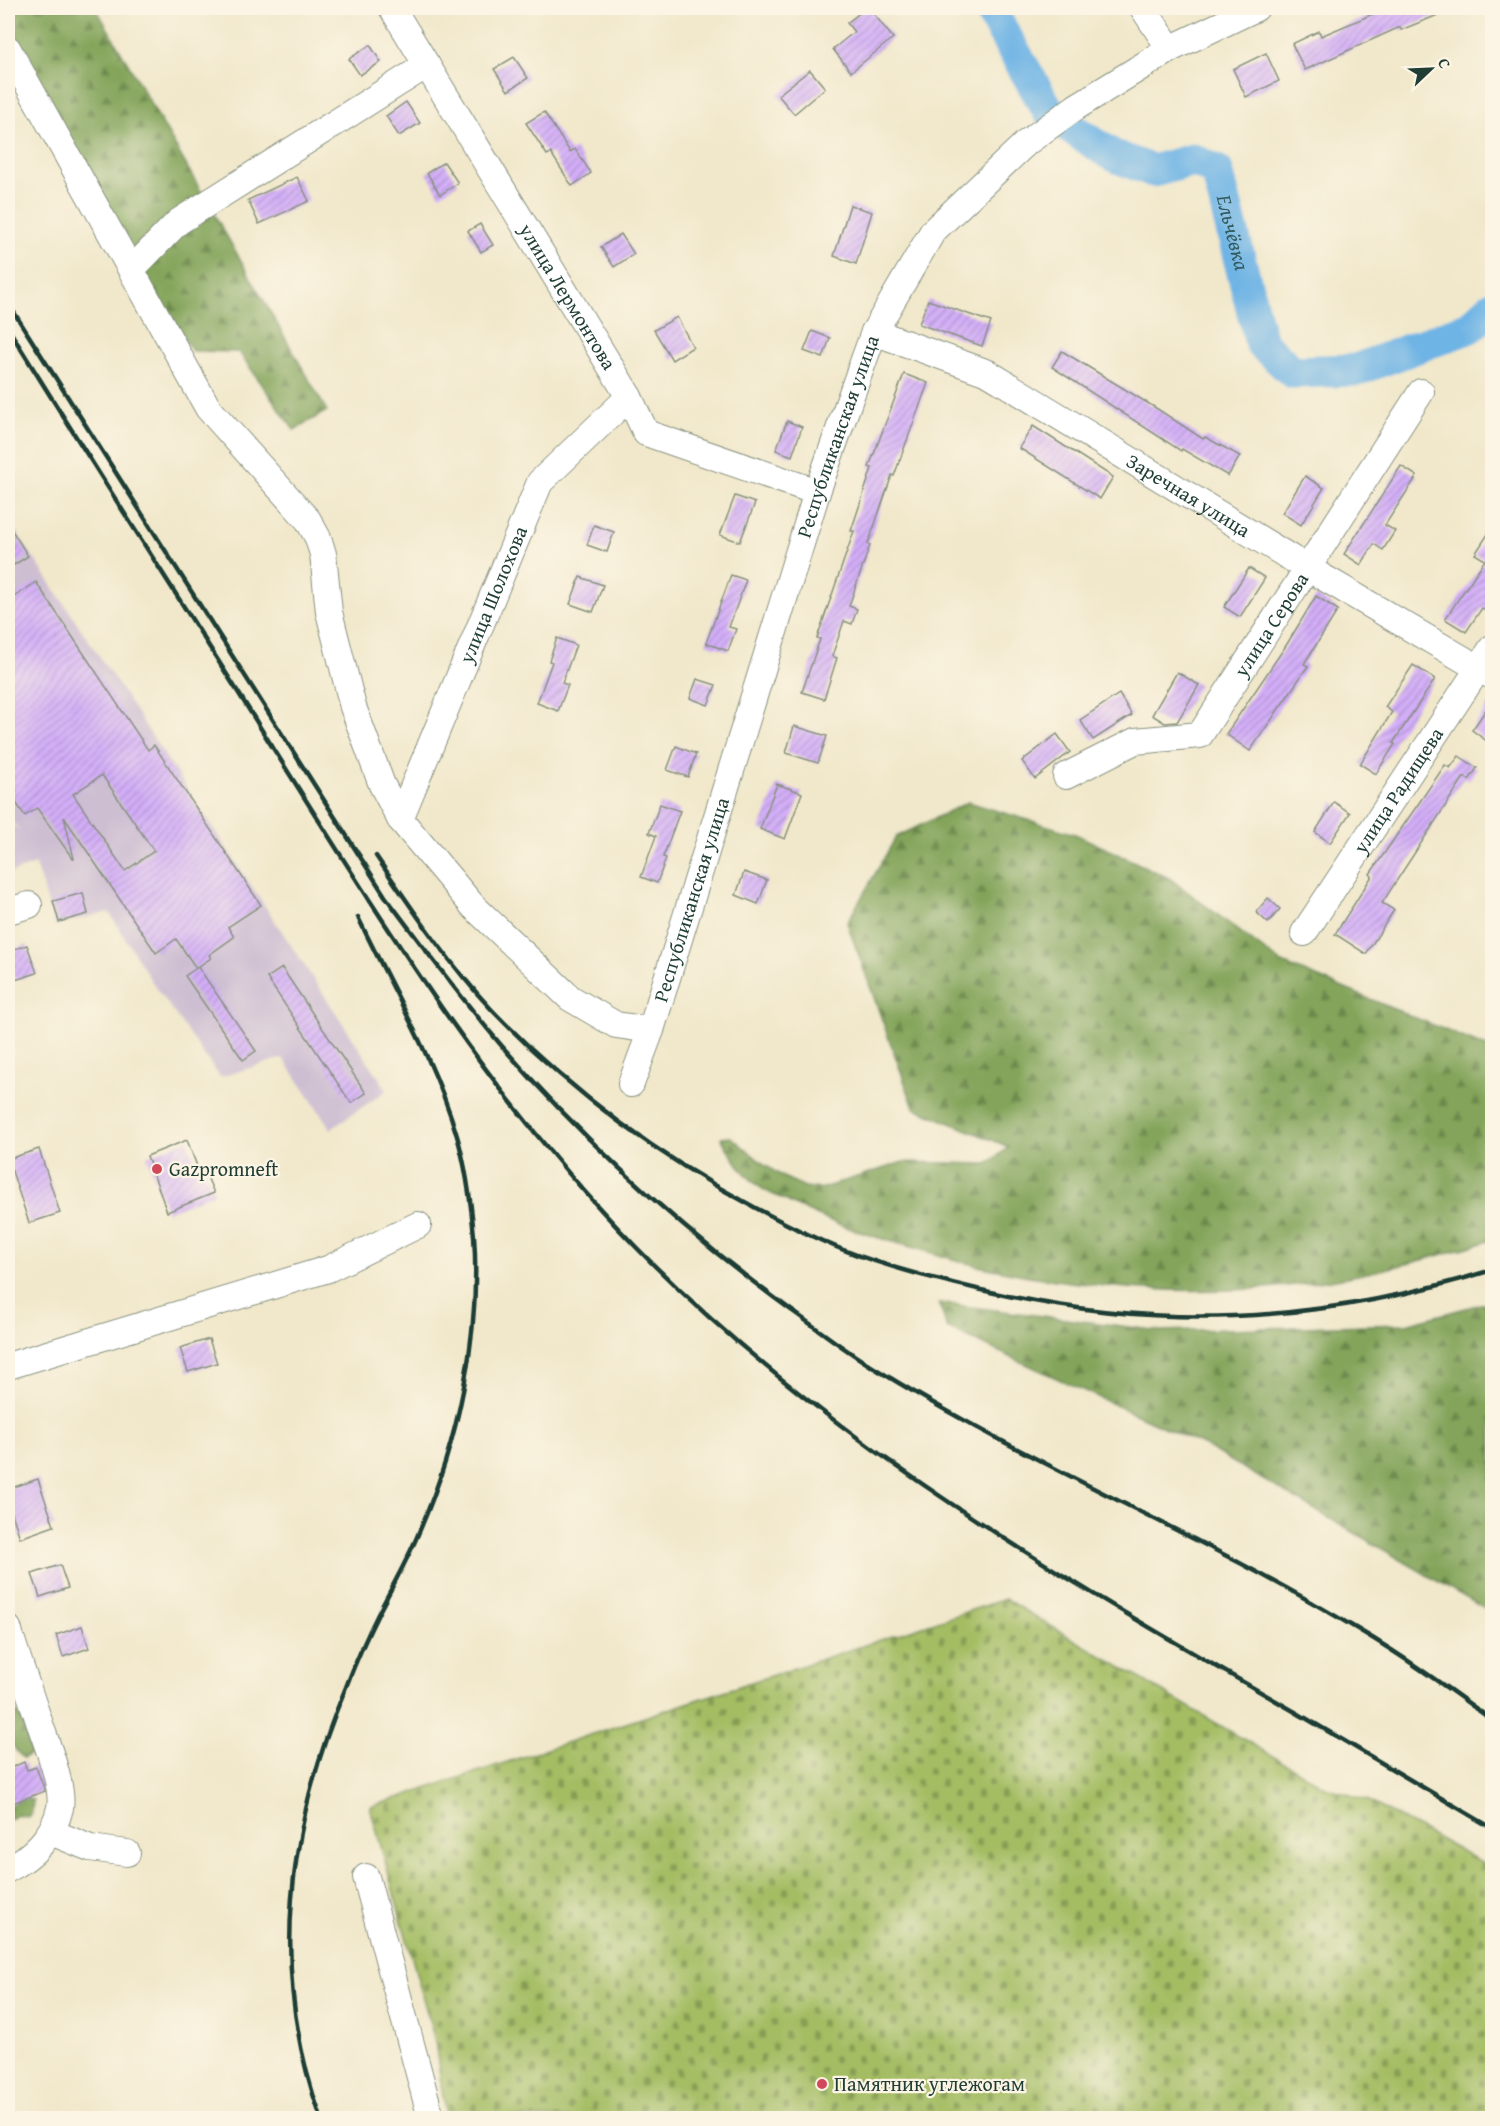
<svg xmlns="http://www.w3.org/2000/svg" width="1500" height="2126" font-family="'Gentium Book Plus',serif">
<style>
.industrial{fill:#cdbed2}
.forest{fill:url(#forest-firs);stroke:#517047;stroke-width:1.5}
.cemetery{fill:url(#cemetery-stones);stroke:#627d4c;stroke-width:1.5}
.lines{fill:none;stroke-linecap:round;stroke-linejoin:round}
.river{stroke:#6eb4e5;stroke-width:33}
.building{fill:url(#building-hatch);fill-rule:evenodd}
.minor-casing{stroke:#889280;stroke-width:28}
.minor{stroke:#fff;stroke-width:26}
.rail{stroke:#1f3d34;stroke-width:4.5}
.poi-dot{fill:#d1495b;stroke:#fcf5e5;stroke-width:2}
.labels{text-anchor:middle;stroke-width:4.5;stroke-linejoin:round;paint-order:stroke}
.street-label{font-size:20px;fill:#1f3d34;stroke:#fcf5e5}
.poi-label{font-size:20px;fill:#1f3d34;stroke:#fcf5e5;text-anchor:start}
.water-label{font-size:21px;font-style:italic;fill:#335b60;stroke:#fcf5e5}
</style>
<defs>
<pattern id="forest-firs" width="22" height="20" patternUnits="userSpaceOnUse" patternTransform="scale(1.5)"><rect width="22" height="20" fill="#83a45a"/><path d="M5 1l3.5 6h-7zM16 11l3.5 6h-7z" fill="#6b874b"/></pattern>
<pattern id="cemetery-stones" width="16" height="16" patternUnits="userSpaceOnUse" patternTransform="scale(1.5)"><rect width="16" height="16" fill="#a4bd64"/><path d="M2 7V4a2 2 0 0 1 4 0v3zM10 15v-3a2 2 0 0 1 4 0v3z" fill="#859b53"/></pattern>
<pattern id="building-hatch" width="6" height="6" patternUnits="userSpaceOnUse" patternTransform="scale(1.5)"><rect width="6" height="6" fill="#d4aff9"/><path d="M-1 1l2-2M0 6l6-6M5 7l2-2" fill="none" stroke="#ab90ca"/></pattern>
</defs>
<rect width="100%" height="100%" fill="#fcf5e5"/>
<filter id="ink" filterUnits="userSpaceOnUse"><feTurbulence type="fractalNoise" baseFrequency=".0167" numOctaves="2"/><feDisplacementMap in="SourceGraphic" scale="12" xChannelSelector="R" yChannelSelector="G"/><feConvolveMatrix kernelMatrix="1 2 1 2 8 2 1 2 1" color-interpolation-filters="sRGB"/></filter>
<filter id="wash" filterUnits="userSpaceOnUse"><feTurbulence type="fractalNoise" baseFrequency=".008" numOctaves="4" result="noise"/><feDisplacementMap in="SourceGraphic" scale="24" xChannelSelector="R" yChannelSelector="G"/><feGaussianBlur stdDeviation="1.35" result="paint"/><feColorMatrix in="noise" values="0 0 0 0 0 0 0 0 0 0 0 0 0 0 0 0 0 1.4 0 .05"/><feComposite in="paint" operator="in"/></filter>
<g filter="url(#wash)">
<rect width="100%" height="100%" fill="#f1e8cb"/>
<path class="industrial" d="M 8,519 L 387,1090 L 331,1129 L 283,1058 L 220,1077 L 154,985 L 109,912 L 55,925 L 35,864 L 8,874 L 8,822 L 21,831 L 8,818 Z"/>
<g class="forest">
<path d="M 8,8 L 96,8 L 327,411 L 294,430 L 239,352 L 192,351 L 63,147 L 8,19 Z"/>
<path d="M 968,802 L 1075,834 L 1169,878 L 1280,962 L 1484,1046 L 1492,1047 L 1492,1240 C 1422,1261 1350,1281 1276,1287 C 1178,1296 1078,1287 982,1267 C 957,1261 932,1253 908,1246 C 865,1235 824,1221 785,1200 C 777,1196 768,1193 761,1188 C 743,1175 732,1156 721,1138 L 731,1137 L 764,1164 L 783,1177 L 805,1187 L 820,1189 L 903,1162 L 987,1164 L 1009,1147 L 914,1108 L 847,923 L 896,837 Z"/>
<path d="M 1492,1301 L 1492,1613 L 1207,1447 L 947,1328 L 939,1303 L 1161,1331 L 1406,1324 Z"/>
<path d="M 8,1705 C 24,1713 28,1738 31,1754 L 23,1758 C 6,1743 7,1726 8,1705 Z"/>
<path d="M 25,1798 L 33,1800 L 32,1813 L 27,1817 L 17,1815 L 8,1821 L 8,1805 Z"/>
</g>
<path class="cemetery" d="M 1005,1599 L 1325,1787 L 1369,1801 L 1492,1868 L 1492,2118 L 446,2118 L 435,2041 L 370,1807 Z"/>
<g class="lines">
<path class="river" id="s1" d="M 989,8 L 1051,115 L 1112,155 L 1153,171 L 1193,160 L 1217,171 L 1261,343 L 1293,372 L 1356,370 L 1470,327 L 1492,307"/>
</g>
<g id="blocks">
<g class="building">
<path d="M 866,8 L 869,8 L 893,38 L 851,72 L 833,49 L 854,32 L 847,23 Z"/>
<path d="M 1387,8 L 1455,8 L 1401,30 L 1400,27 L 1305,70 L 1292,44 L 1319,31 L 1321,36 Z"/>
<path d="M 370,45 L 381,62 L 360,75 L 349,59 Z"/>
<path d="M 1266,53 L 1279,81 L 1246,97 L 1233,69 Z"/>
<path d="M 514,57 L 528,78 L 508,91 L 494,69 Z"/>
<path d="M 810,70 L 825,88 L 794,114 L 778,95 Z"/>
<path d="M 406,102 L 420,123 L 399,136 L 386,116 Z"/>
<path d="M 544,112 L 570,152 L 575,149 L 591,173 L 572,186 L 551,153 L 547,155 L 526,123 Z"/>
<path d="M 444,162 L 458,183 L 440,195 L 427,173 Z"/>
<path d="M 297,177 L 309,201 L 259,224 L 248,200 Z"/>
<path d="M 850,205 L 872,212 L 856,264 L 834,256 Z"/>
<path d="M 480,224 L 493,245 L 481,252 L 468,231 Z"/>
<path d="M 621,234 L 634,254 L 614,267 L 601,247 Z"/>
<path d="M 928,300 L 991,322 L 982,346 L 919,324 Z"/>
<path d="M 677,317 L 693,347 L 672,360 L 654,330 Z"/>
<path d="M 812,331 L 830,338 L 823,358 L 804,351 Z"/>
<path d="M 1062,351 L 1159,410 L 1203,439 L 1205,437 L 1240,456 L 1228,476 L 1182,449 L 1181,451 L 1052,367 Z"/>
<path d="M 904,374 L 928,383 L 894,476 L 892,475 L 868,544 L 870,545 L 849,606 L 857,609 L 852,624 L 844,621 L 832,656 L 837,658 L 824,699 L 802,692 L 820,639 L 817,638 L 854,531 L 851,531 L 872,468 L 869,467 Z"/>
<path d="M 787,421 L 802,427 L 792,456 L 776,450 Z"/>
<path d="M 1033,426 L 1113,477 L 1100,499 L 1019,448 Z"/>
<path d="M 1401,466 L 1417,476 L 1385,525 L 1395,531 L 1383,550 L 1374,544 L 1361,565 L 1344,554 Z"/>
<path d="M 1305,476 L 1324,488 L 1301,525 L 1282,513 Z"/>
<path d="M 735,496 L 755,503 L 740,542 L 720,535 Z"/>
<path d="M 8,524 L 28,556 L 14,565 L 8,556 Z"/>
<path d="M 594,525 L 614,532 L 607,552 L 587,545 Z"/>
<path d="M 1492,528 L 1492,616 L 1482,608 L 1466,632 L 1445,619 L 1485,560 L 1475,554 Z"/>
<path d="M 1249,568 L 1265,578 L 1240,617 L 1224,607 Z"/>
<path d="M 731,575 L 746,580 L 729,627 L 736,629 L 728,651 L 706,643 Z"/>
<path d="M 580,577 L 603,585 L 593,612 L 570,604 Z"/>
<path d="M 36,582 L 148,750 L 154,745 L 261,905 L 228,927 L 234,937 L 209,955 L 211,958 L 196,968 L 176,939 L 156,953 L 64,817 L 74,859 L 73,859 L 37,808 L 25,816 L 8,791 L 8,601 ZM 102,775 L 154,851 L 125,871 L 73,794 Z"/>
<path d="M 1316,596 L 1338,610 L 1304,664 L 1308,666 L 1250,751 L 1226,734 L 1287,644 Z"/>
<path d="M 557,638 L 576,645 L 562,683 L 568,685 L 558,711 L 537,703 L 552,662 L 549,661 Z"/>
<path d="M 1413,665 L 1435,679 L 1393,743 L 1395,744 L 1376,774 L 1360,764 L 1392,712 L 1385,707 Z"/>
<path d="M 1177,672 L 1199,685 L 1177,722 L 1165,723 L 1152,715 Z"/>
<path d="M 697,679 L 716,685 L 708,705 L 690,698 Z"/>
<path d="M 1119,694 L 1132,715 L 1093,740 L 1080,720 Z"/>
<path d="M 1492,701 L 1492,745 L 1472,730 Z"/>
<path d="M 794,726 L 827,736 L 818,763 L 786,753 Z"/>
<path d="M 1057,734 L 1070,752 L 1035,779 L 1022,761 Z"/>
<path d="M 676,746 L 696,754 L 688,777 L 667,770 Z"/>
<path d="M 1459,756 L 1477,768 L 1469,780 L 1464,777 L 1382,903 L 1394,910 L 1366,954 L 1335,934 L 1372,876 L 1370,874 L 1445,765 L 1450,768 Z"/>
<path d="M 777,784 L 802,793 L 785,839 L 760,829 Z"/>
<path d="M 1334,802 L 1350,813 L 1330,843 L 1315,832 Z"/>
<path d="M 660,804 L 680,811 L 663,857 L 666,858 L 657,883 L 641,877 L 656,836 L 649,833 Z"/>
<path d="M 744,872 L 767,880 L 758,904 L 736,895 Z"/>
<path d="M 83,893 L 88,914 L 59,922 L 53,901 Z"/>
<path d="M 1268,898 L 1280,909 L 1268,923 L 1256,912 Z"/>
<path d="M 27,945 L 37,973 L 15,980 L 8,960 L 8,951 Z"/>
<path d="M 198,967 L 256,1051 L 243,1060 L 185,976 Z"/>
<path d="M 282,968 L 366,1093 L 351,1103 L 267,978 Z"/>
<path d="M 187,1140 L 200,1174 L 205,1172 L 214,1193 L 167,1212 L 147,1156 Z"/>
<path d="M 39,1149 L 60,1213 L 29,1223 L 8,1159 Z"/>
<path d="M 209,1339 L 217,1363 L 188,1372 L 180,1348 Z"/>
<path d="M 38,1479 L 54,1526 L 20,1538 L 8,1501 L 8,1489 Z"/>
<path d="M 60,1565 L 68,1588 L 40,1597 L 32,1574 Z"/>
<path d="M 82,1626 L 89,1648 L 63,1657 L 56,1635 Z"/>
<path d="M 24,1762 L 27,1770 L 36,1767 L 45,1791 L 8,1805 L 8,1769 Z"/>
</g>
</g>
</g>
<g filter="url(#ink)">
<use href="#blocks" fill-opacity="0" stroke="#889280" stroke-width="1.5"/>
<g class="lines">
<defs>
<g id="minor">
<path id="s2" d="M 392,8 L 629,397 L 646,433 L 817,492"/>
<path d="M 1143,8 L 1170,49"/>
<path d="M 8,49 L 208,408 L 308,520 L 318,538 L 323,554 L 329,612 L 353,707 L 382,785 L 400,819 L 473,906 L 570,998 L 616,1025 L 651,1030"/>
<path d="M 132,269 L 178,222 L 427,65"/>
<path id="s3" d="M 874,332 L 988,373 L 1309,569 L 1492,676"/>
<path id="s4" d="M 1066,776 L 1135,741 L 1200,735 L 1421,392"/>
<path id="s5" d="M 400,819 L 540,482 L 629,397"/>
<path d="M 8,911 L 29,905"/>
<path id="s6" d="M 1304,933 L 1492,648"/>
<path id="s7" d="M 631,1084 L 651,1030 L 817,492 L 847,407 L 874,332 L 933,231 L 1026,143 L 1076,107 L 1170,49 L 1256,8"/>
<path d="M 8,1366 L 328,1269 L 418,1225"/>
<path d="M 8,1628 C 18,1660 29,1692 40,1724 C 47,1745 64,1787 60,1808 C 54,1836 32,1857 8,1869"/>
<path d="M 51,1832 L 90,1848 L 127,1853"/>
<path d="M 366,1877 L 431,2118"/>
</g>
</defs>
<use href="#minor" class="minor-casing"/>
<use href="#minor" class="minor"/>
<g class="rail">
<path d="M 8,303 L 385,896 C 423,947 460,997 501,1045 C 587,1144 685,1233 791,1310 C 818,1329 843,1349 871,1366 C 1028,1464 1201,1534 1359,1630 C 1405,1657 1449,1689 1492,1720"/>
<path d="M 8,328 C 93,466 182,602 268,740 C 379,916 489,1097 636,1247 C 826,1442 1062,1578 1297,1713 C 1362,1751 1427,1790 1492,1828"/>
<path d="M 376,856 C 412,909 448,963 492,1010 C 569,1090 656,1155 754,1207 C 782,1222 811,1237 841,1249 C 889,1268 939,1280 990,1292 C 1069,1310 1151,1319 1233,1316 C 1321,1313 1408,1296 1492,1270"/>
<path d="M 321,2118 C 269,1974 287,1827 346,1687 C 356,1661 367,1636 379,1612 C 393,1585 408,1559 419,1532 C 458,1443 481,1334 474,1236 C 471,1203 467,1169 457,1136 C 435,1060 392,989 358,917"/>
</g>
</g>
</g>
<g class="poi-dot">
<circle cx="157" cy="1169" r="6"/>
<circle cx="822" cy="2084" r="6"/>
</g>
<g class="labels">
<g class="street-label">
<text dy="7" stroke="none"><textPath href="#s2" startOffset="338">улица Лермонтова</textPath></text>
<text dy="7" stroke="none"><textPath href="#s7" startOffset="680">Республиканская улица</textPath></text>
<text dy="7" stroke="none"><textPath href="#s3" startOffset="356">Заречная улица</textPath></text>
<text dy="7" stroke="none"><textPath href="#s5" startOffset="243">улица Шолохова</textPath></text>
<text dy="7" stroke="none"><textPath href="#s4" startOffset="274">улица Серова</textPath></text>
<text dy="7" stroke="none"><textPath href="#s6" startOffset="171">улица Радищева</textPath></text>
<text dy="7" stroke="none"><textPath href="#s7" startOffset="194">Республиканская улица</textPath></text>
</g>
<g class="poi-label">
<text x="169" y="1176">Gazpromneft</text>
<text x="834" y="2091">Памятник углежогам</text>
</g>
<g class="water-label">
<text dy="7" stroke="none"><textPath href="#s1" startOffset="372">Ельчёвка</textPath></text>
</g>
</g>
<rect width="1500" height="2126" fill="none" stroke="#fcf5e5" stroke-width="30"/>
<g transform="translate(1431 69) rotate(67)" stroke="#fcf5e5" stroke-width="4.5" paint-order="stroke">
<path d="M0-4.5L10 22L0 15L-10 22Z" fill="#1f3d34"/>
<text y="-9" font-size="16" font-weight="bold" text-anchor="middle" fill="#1f3d34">С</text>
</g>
</svg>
